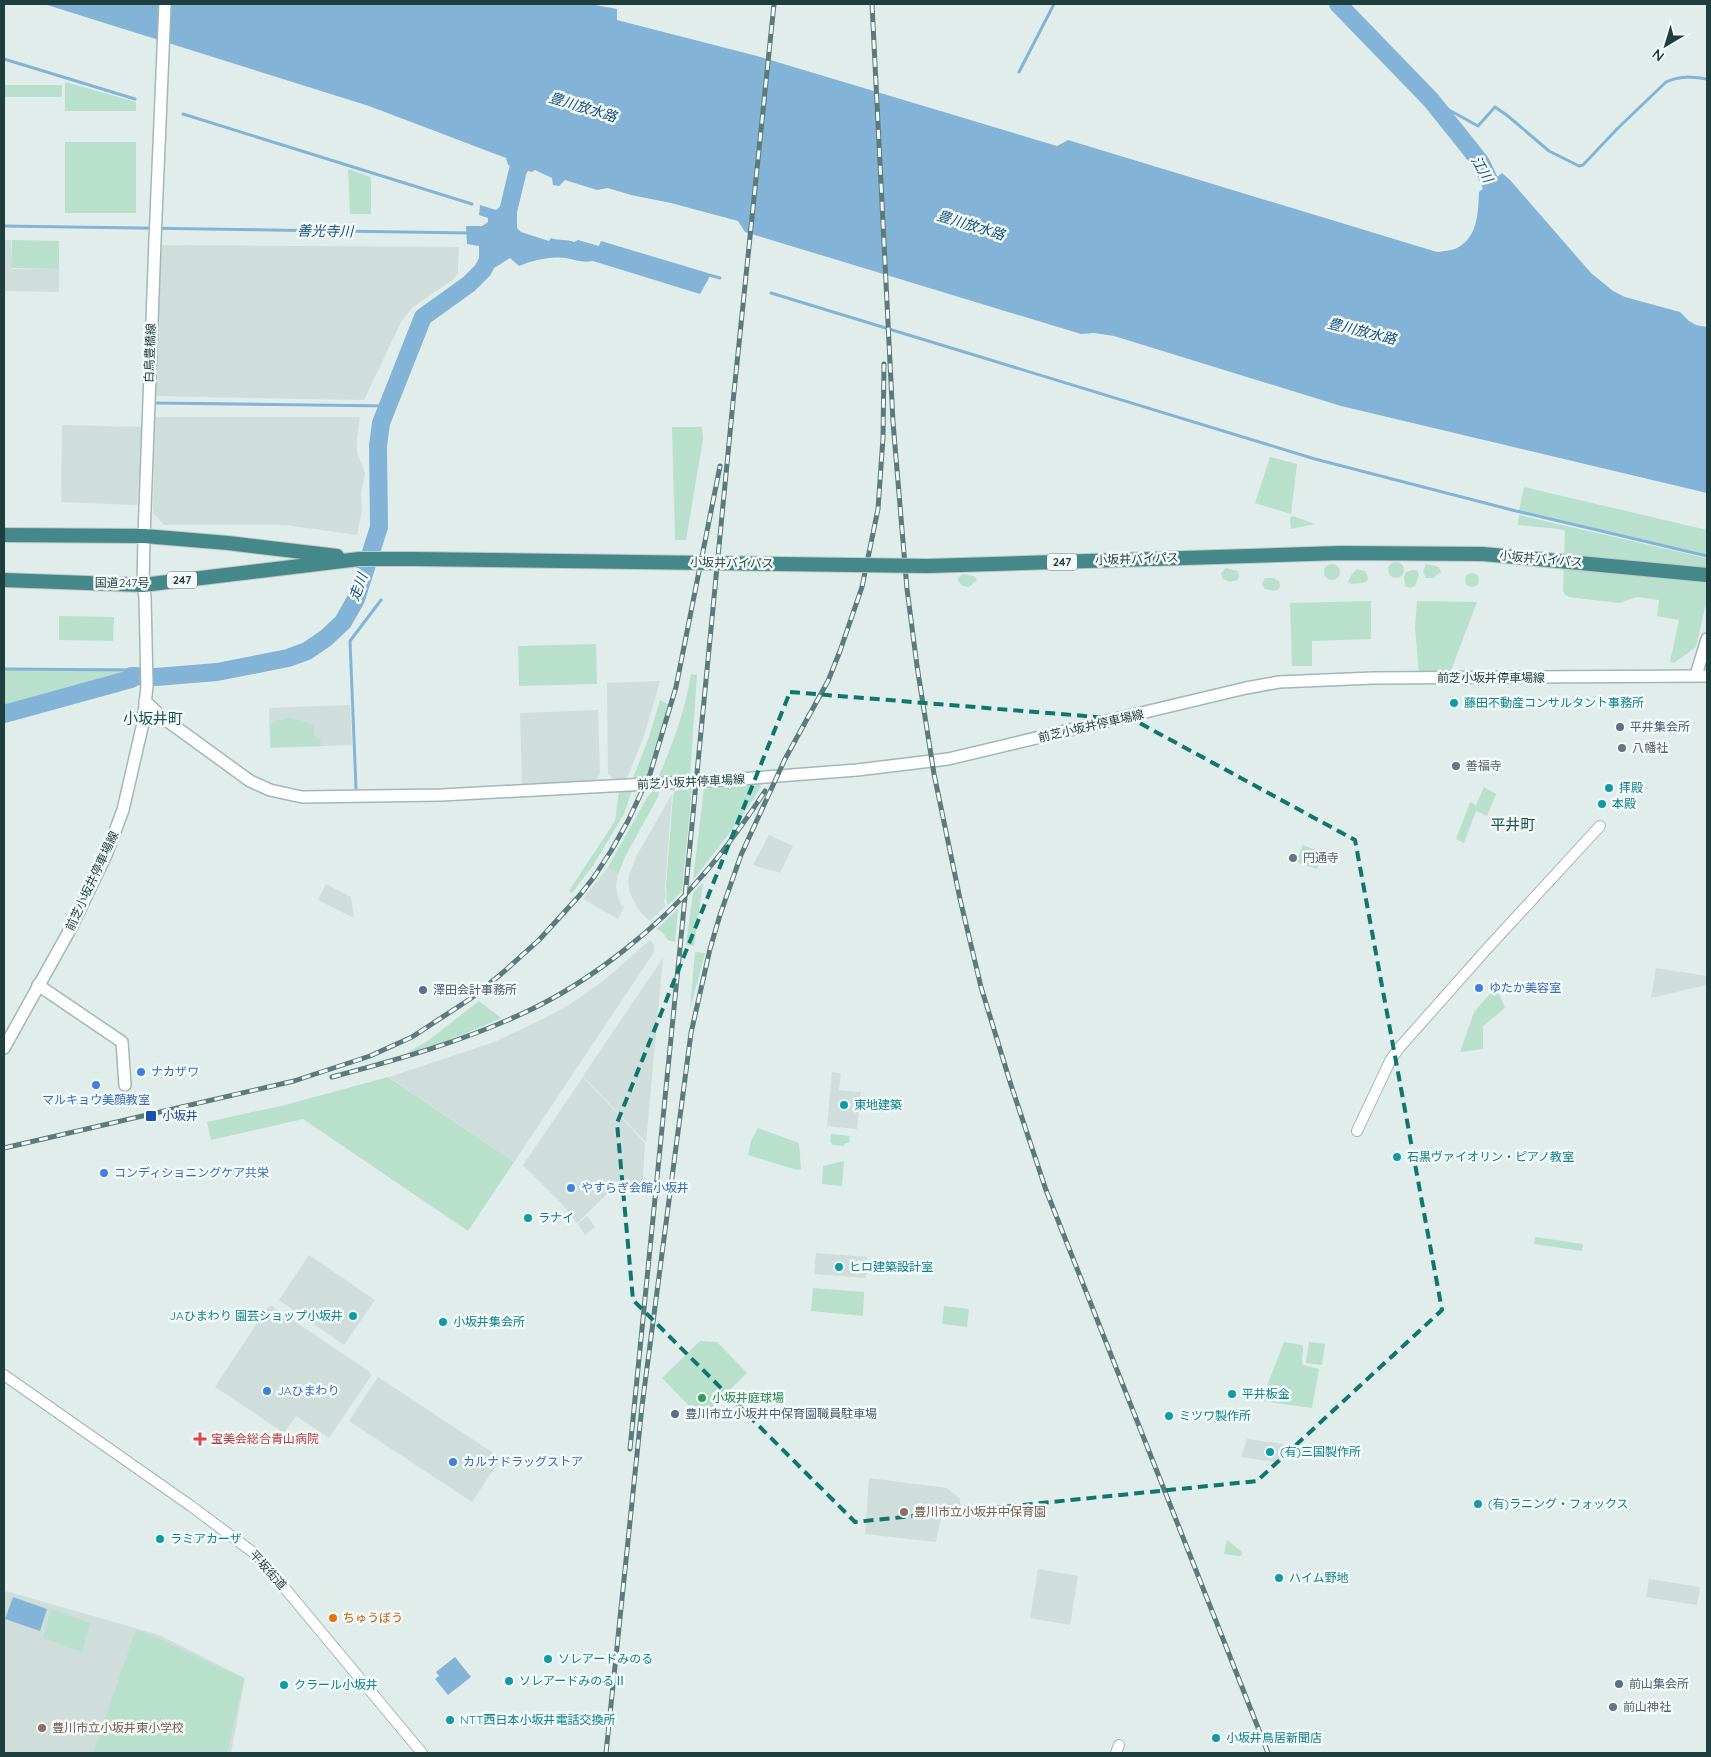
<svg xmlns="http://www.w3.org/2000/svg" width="1711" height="1757" font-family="Quicksand,'Noto Sans JP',sans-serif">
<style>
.built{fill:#cfdddb}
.green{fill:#b8e0cd}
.water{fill:#83b4d7}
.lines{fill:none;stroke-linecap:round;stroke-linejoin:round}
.stream{stroke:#83b4d7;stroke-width:3}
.river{stroke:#83b4d7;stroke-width:18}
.tertiary-casing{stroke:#a3b5b4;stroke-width:12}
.secondary-casing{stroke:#9ebab7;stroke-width:14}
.trunk-casing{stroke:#c0c9c9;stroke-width:16}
.tertiary{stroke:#fff;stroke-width:10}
.secondary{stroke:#fff;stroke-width:11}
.trunk{stroke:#44888a;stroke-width:14}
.rail-casing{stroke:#5a7b7b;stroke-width:5}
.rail{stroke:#f2f9f7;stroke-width:3;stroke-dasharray:9;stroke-linecap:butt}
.trunk-bridge-casing{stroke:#c0c9c9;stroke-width:16;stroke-linecap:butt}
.trunk-bridge{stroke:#44888a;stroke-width:14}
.marked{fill:none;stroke:#0f766e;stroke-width:4;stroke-dasharray:10 6;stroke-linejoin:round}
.culture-dot{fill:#0f9aa8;stroke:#f2f9f7;stroke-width:2}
.service-dot{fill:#5c6f8a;stroke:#f2f9f7;stroke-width:2}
.worship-dot{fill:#6b7280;stroke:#f2f9f7;stroke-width:2}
.shop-dot{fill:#3f7fe0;stroke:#f2f9f7;stroke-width:2}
.transit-dot{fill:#1a4fb4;stroke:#f2f9f7;stroke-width:2}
.leisure-dot{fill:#2e9e5b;stroke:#f2f9f7;stroke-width:2}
.health-dot{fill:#e0444e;stroke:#f2f9f7;stroke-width:2}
.education-dot{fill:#8d6e63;stroke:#f2f9f7;stroke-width:2}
.food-dot{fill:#e8710a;stroke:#f2f9f7;stroke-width:2}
.labels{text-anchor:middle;stroke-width:5;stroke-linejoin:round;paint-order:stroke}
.shield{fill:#f2f9f7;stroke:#5e7776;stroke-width:1}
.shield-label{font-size:11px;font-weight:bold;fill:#1f3f3f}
.street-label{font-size:12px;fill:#1f3f3f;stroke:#f2f9f7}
.culture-label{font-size:12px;fill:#0d838f;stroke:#f2f9f7;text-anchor:start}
.service-label{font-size:12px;fill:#4e5e75;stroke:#f2f9f7;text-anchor:start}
.worship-label{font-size:12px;fill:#5b616d;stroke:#f2f9f7;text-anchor:start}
.shop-label{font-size:12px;fill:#366cbe;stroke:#f2f9f7;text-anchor:start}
.transit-label{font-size:12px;fill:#164399;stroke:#f2f9f7;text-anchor:start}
.leisure-label{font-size:12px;fill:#27864d;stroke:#f2f9f7;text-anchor:start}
.health-label{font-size:12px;fill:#be3a42;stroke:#f2f9f7;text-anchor:start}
.education-label{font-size:12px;fill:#785e54;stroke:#f2f9f7;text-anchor:start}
.food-label{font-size:12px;fill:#c56008;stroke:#f2f9f7;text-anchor:start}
.water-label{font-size:14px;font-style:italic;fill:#145281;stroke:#f2f9f7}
.quarter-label{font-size:15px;fill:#195253;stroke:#f2f9f7}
</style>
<rect width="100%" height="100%" fill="#e1edeb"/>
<g class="built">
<path d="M 4,240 L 11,240 L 11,269 L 59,269 L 59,292 L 4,291 Z"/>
<path d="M 159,245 L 459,247 L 458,268 L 458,273 L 454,279 L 413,307 L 401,322 L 364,400 L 155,396 Z"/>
<path d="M 155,417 L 360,417 L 357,438 L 357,453 L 365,473 L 361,493 L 362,510 L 357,535 L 286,525 L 164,525 L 153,513 Z"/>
<path d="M 62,425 L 143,427 L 137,505 L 61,502 Z"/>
<path d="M 660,681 L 644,736 L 627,778 L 624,782 L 616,782 L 608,774 L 607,683 Z"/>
<path d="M 350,705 L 352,745 L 270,748 L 269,708 Z"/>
<path d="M 598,710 L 600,774 L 593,783 L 522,785 L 520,713 Z"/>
<path d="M 672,794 L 665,887 L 666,896 L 664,902 L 666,906 L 649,921 L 637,908 L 630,893 L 628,881 L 629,875 L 637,855 Z"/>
<path d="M 769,835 L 793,846 L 780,873 L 753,865 Z"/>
<path d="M 608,867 L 618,874 L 616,886 L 617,893 L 621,905 L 624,907 L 618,919 L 583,899 Z"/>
<path d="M 326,884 L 351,897 L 354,918 L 318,900 Z"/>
<path d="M 650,940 L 654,945 L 654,952 L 514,1162 L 389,1077 L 494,1042 L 543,1019 L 569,1005 L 603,981 Z"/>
<path d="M 663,958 L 646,1142 L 583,1076 Z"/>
<path d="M 1656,968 L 1707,976 L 1706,985 L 1651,998 Z"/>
<path d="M 832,1072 L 841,1073 L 839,1090 L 861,1092 L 857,1129 L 827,1126 Z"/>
<path d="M 583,1077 L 645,1143 L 642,1193 L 610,1191 L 577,1223 L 562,1204 L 523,1165 Z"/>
<path d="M 587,1216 L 595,1227 L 585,1235 L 578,1224 Z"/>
<path d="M 816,1253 L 867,1257 L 866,1278 L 814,1274 Z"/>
<path d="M 309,1255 L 375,1300 L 344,1345 L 279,1300 Z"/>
<path d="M 272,1306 L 370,1372 L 371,1376 L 329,1438 L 296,1416 L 284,1433 L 215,1387 L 268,1307 Z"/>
<path d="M 378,1377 L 501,1458 L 472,1502 L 349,1421 Z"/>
<path d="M 1247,1439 L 1284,1444 L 1281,1463 L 1241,1457 Z"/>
<path d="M 869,1478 L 947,1488 L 960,1499 L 960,1508 L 943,1508 L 936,1542 L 865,1534 Z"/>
<path d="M 1038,1569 L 1078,1576 L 1070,1625 L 1030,1618 Z"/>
<path d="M 1649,1579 L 1700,1587 L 1697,1605 L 1646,1597 Z"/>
<path d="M 6,1591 L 159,1635 L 245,1678 L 231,1753 L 4,1753 L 4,1597 Z"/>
</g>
<g class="green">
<path d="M 65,82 L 136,102 L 136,111 L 65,111 Z"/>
<rect x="4" y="85" width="58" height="12"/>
<rect x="65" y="142" width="71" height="71"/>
<path d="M 348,169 L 371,177 L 371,214 L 350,214 Z"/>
<path d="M 12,240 L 59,241 L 59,269 L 11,268 Z"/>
<path d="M 672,427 L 702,427 L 703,439 L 686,540 L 675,540 Z"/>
<path d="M 1270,457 L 1297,464 L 1291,514 L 1255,503 Z"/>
<path d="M 1524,487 L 1707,530 L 1707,599 L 1696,647 L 1674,663 L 1670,662 L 1679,620 L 1657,616 L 1659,600 L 1637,597 L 1619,603 L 1569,597 L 1565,595 L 1563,590 L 1565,531 L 1559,529 L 1518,525 L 1519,515 L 1693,555 L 1706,558 L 1706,555 L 1519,511 Z"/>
<path d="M 1293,516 L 1315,524 L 1291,529 L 1290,518 Z"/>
<circle cx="1396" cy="570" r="8"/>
<path d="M 1426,564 L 1439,567 L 1441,572 L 1433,578 L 1426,578 L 1423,572 Z"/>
<circle cx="1332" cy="572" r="8"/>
<path d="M 1226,568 L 1238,571 L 1239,577 L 1237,580 L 1230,582 L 1223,579 L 1221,573 Z"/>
<path d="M 1357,569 L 1365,571 C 1374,585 1359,583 1351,584 L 1348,581 L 1352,574 Z"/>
<path d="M 1412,570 L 1417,570 L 1419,575 L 1415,586 L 1410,588 L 1405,586 L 1404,577 L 1406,572 Z"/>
<circle cx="1472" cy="580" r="7"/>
<path d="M 963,574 L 974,576 L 977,580 L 969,587 L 963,586 L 958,581 L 958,578 Z"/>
<path d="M 1265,578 L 1273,578 L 1279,581 L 1280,586 L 1279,589 L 1274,591 L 1265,589 L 1262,584 Z"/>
<path d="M 1371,601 L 1371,639 L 1312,641 L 1312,666 L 1292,666 L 1290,603 Z"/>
<path d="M 1417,601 L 1477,602 L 1450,673 L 1419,673 L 1415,628 Z"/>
<path d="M 59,616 L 114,617 L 113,641 L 59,640 Z"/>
<path d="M 596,644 L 597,684 L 519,686 L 518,646 Z"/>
<path d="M 4,670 L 136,671 L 135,675 L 130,675 L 130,678 L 4,711 Z"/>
<path d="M 691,674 L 697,675 L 690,778 L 658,778 C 673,744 685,711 691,674 Z"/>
<path d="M 660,700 L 673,707 L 647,777 L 633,778 L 649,737 Z"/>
<path d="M 287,718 C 296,718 305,724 314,724 L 314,737 L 320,738 L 321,746 L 271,747 L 270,726 L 273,722 Z"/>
<path d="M 759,784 L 761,787 L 738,822 L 693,880 L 704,788 Z"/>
<path d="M 1484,787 L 1496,794 L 1487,816 L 1476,811 L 1464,843 L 1456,839 L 1470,802 L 1476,805 Z"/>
<path d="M 679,789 L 692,789 L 682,891 L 668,905 C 665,900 668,893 666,887 L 673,796 L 674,793 Z"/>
<path d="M 619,791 L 632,791 L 624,814 L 592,867 L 572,893 L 569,891 L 615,821 Z"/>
<path d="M 652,792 L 659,792 L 658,797 L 626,855 L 618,874 L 608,867 L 648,796 Z"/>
<path d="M 1303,845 L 1323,853 L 1317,869 L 1296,862 Z"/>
<path d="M 703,883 L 694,946 L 686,945 L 693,893 Z"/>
<path d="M 678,909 L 675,942 L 668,940 L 663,933 L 657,929 Z"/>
<path d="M 695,952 L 705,953 L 690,1009 Z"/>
<path d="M 1496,987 L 1505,1008 L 1483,1026 L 1483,1049 L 1460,1052 L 1474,1012 Z"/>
<path d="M 479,1001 L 501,1018 L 434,1047 L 404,1055 L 429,1040 Z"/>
<path d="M 388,1077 L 514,1162 L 468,1231 L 303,1119 L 211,1140 L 207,1122 L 285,1105 Z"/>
<path d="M 758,1128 L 799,1143 L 801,1169 L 797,1170 L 748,1155 L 751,1141 Z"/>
<path d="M 831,1134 L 850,1136 L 849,1143 L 845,1143 L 844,1146 L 833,1145 L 830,1141 Z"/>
<path d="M 844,1161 L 842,1186 L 822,1184 L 823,1166 Z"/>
<path d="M 1535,1237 L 1583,1244 L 1582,1251 L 1534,1244 Z"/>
<path d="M 813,1288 L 864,1292 L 863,1316 L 811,1311 Z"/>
<path d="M 944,1306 L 969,1309 L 967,1327 L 942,1324 Z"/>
<path d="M 700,1341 L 717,1342 L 747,1373 L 701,1418 L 662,1378 Z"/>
<path d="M 1284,1342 L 1302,1345 C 1305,1351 1300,1359 1303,1365 L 1319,1369 L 1312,1408 L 1261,1401 Z"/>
<path d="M 1309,1342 L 1325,1344 L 1322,1365 L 1306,1363 Z"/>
<path d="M 1227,1540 L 1242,1552 L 1242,1555 L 1240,1556 L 1224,1554 Z"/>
<path d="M 51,1609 L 90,1623 L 82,1652 L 43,1638 Z"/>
<path d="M 136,1630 L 162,1640 L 244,1679 L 227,1753 L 93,1753 Z"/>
</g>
<g class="water">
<path d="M 44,4 L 590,4 L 617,9 L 617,20 L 757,56 L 1057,146 L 1068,140 L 1437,252 C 1443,251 1451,251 1457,248 C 1478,237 1478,213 1479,192 L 1502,173 L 1510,180 L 1591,273 L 1613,291 L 1625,297 L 1680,312 L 1689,321 L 1696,325 L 1707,327 L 1707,493 L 1341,406 L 1114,336 L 1094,333 L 1081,334 L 745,232 L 738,221 L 671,203 L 631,195 L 608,188 L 597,190 L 565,180 L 559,186 L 553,185 L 552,178 L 535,170 L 532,172 L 528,171 L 525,175 L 515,172 L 513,167 L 508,165 L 506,158 L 369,106 Z"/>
<path d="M 509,199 L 517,202 L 517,228 L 521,232 L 549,241 L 551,238 C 560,241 566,239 574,242 L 578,240 L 599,246 L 601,241 L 708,273 L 709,278 L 700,294 L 593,261 C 583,263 576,260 566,258 C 549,256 534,260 519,266 L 510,258 L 483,275 L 479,271 L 479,246 L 467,244 L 466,226 L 482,226 L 488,222 L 488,218 L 479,215 L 480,205 L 496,210 Z"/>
<path d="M 13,1597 L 47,1609 L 40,1631 L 5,1619 Z"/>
<path d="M 455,1657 L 471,1677 L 448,1695 L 435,1679 L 439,1676 L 436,1672 Z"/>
</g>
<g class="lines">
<g class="stream">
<path d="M 4,59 L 135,99"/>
<path d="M 1019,72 L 1054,4"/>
<path d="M 1431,100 L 1478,126 L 1495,107 L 1508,116 L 1549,151 L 1579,166 L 1583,165 L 1617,129 L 1666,82 C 1680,75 1693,77 1707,79"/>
<path d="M 183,114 L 472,204"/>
<path d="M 4,226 L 471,233"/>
<path d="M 707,277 L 709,275 L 720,278"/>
<path d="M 771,293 L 1315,459 L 1512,510 L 1707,556"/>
<path d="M 154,403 L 388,406"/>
<path d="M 4,669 L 136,670 L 156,677"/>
<path d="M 356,788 L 350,641 L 381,600"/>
</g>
<g class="river">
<path d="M 1338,4 L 1431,100 L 1467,145 L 1481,163 L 1490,182 L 1497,205"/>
<path d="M 505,224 L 523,149"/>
<path d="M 4,714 L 131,679 L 131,676 L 156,677 L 217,672 L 288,658 L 307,651 L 326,638 L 343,622 L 356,599 L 379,527 L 378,446 L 381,423 L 423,317 L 469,284 L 483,270 L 492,252"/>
</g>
<defs>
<g id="tertiary">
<path d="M 1357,1131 L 1391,1059 L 1400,1047 L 1485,951 L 1600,826"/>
<path d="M 4,1375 L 191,1506 L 258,1556 L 422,1753"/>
<path d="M 1116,1753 L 1119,1745"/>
</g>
<g id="secondary">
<path d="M 1696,675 L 1707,639"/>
<path d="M 145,701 L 162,717 L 250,781 L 270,790 L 302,797 L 442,795 L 740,779 L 857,770 L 948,759 L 1246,688 L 1279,682 L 1373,678 L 1707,676"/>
<path d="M 38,985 L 122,1042 L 125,1085"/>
<path d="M 4,1048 L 72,926 L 106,855 L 123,810 L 143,723 L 147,686 L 145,597 L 143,585 L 144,536 L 155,240 L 165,4"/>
</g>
<g id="trunk">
<path d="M 4,535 L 144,536 L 228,543 L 337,556"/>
<path d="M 4,580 L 143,585 L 359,559 L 415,559"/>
</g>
</defs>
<use href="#tertiary" class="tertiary-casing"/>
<use href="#secondary" class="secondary-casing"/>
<use href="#trunk" class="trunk-casing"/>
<use href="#tertiary" class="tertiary"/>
<use href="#secondary" class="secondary"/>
<use href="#trunk" class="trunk"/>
<defs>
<g id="rail">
<path d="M 872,4 L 893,422 L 907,589 L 917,666 L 934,774 L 960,899 L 981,987 L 1011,1085 L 1046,1190 L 1268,1753"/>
<path d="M 332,1077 C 400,1059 468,1040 532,1009 C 592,980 659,927 702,876 C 725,850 746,820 765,791"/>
<path d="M 4,1148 L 294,1081 L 370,1056 L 412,1037 L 470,999 L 500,975 L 539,940 L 580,895 L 594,877 L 611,851 L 628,821 L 650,774 L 676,687 L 720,466"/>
<path d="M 630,1449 L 681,938 L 733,402 L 774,4"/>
<path d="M 606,1753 L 642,1406 L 691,1033 L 710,949 L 720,915 L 741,855 L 785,759 L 828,681 L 840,651 L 862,587 L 878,509 L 883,438 L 884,364"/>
</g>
</defs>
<use href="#rail" class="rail-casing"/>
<use href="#rail" class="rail"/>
<defs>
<path id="trunk-bridge" d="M 415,559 L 927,566 L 1340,553 L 1483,554 L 1707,575"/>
</defs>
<use href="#trunk-bridge" class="trunk-bridge-casing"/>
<use href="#trunk-bridge" class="trunk-bridge"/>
</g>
<path class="marked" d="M 790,692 L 1134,720 L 1355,840 L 1442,1310 L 1257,1481 L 855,1522 L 633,1300 L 617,1123 Z"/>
<g class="culture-dot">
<circle cx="1454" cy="703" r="5"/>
<circle cx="1609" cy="788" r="5"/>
<circle cx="1602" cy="804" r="5"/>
<circle cx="844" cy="1105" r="5"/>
<circle cx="1397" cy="1157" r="5"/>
<circle cx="528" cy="1218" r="5"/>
<circle cx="839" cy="1267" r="5"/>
<circle cx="353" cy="1316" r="5"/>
<circle cx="443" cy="1322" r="5"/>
<circle cx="1232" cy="1394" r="5"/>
<circle cx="1169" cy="1416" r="5"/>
<circle cx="1270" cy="1452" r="5"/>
<circle cx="1478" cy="1504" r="5"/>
<circle cx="160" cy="1539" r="5"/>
<circle cx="1279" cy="1578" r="5"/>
<circle cx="548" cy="1659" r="5"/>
<circle cx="509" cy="1681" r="5"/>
<circle cx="284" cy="1685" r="5"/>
<circle cx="450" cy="1720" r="5"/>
<circle cx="1216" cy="1738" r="5"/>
</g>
<g class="service-dot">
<circle cx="1620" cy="727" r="5"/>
<circle cx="423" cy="990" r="5"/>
<circle cx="675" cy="1414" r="5"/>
<circle cx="1619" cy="1684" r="5"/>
</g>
<g class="worship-dot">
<circle cx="1622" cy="748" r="5"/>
<circle cx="1456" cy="766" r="5"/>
<circle cx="1293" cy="858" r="5"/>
<circle cx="1613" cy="1707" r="5"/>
</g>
<g class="shop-dot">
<circle cx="1479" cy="988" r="5"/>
<circle cx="141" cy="1072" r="5"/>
<circle cx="96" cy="1085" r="5"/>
<circle cx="104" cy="1173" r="5"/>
<circle cx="571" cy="1188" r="5"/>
<circle cx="267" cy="1391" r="5"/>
<circle cx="453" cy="1462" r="5"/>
</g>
<rect class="transit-dot" x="145" y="1110" width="12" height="12" rx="2.5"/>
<circle class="leisure-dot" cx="702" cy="1398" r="5"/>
<path class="health-dot" d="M197.5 1431.5h5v5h5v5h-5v5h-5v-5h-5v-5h5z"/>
<g class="education-dot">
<circle cx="904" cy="1512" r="5"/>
<circle cx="42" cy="1728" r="5"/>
</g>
<circle class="food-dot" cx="333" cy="1618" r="5"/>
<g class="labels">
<g class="shield">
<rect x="1047" y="553.5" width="30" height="17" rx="4"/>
<rect x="167" y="571.5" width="30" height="17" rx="4"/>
</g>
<g class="shield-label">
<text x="1062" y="566">247</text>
<text x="182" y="584">247</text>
</g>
<g class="street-label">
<text transform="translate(150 353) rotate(-88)" y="4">白鳥豊橋線</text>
<text transform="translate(1137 559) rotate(-2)" y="4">小坂井バイパス</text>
<text transform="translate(1541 559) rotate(5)" y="4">小坂井バイパス</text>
<text transform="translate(732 563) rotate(1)" y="4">小坂井バイパス</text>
<text x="122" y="587">国道247号</text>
<text x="1491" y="682">前芝小坂井停車場線</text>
<text transform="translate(1091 726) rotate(-13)" y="4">前芝小坂井停車場線</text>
<text transform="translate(691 782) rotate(-3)" y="4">前芝小坂井停車場線</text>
<text transform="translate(92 881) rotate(-65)" y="4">前芝小坂井停車場線</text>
<text transform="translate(268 1570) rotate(48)" y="4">平坂街道</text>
</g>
<g class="culture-label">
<text x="1464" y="707">藤田不動産コンサルタント事務所</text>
<text x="1619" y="792">拝殿</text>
<text x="1612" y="808">本殿</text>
<text x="854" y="1109">東地建築</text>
<text x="1407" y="1161">石黒ヴァイオリン・ピアノ教室</text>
<text x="538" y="1222">ラナイ</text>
<text x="849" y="1271">ヒロ建築設計室</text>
<text x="343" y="1320" text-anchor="end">JAひまわり 園芸ショップ小坂井</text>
<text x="453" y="1326">小坂井集会所</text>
<text x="1242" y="1398">平井板金</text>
<text x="1179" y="1420">ミツワ製作所</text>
<text x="1280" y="1456">(有)三国製作所</text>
<text x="1488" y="1508">(有)ラニング・フォックス</text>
<text x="170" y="1543">ラミアカーザ</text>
<text x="1289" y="1582">ハイム野地</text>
<text x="558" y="1663">ソレアードみのる</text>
<text x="519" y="1685">ソレアードみのるⅡ</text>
<text x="294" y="1689">クラール小坂井</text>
<text x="460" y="1724">NTT西日本小坂井電話交換所</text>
<text x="1226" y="1742">小坂井鳥居新聞店</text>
</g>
<g class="service-label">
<text x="1630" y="731">平井集会所</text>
<text x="433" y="994">澤田会計事務所</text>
<text x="685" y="1418">豊川市立小坂井中保育園職員駐車場</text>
<text x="1629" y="1688">前山集会所</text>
</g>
<g class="worship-label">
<text x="1632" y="752">八幡社</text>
<text x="1466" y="770">善福寺</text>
<text x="1303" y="862">円通寺</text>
<text x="1623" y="1711">前山神社</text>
</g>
<g class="shop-label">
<text x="1489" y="992">ゆたか美容室</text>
<text x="151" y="1076">ナカザワ</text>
<text x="96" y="1104" text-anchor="middle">マルキョウ美顔教室</text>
<text x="114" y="1177">コンディショニングケア共栄</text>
<text x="581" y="1192">やすらぎ会館小坂井</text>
<text x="277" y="1395">JAひまわり</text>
<text x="463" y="1466">カルナドラッグストア</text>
</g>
<g class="transit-label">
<text x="162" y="1120">小坂井</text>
</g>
<g class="leisure-label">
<text x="712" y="1402">小坂井庭球場</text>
</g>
<g class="health-label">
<text x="211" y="1443">宝美会総合青山病院</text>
</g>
<g class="education-label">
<text x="914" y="1516">豊川市立小坂井中保育園</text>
<text x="52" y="1732">豊川市立小坂井東小学校</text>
</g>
<g class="food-label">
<text x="343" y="1622">ちゅうぼう</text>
</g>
<g class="water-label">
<text transform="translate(583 107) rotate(17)" y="5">豊川放水路</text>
<text transform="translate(1482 169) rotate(60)" y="5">江川</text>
<text transform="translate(971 225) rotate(17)" y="5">豊川放水路</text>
<text transform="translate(325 231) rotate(1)" y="5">善光寺川</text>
<text transform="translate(1362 331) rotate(14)" y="5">豊川放水路</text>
<text transform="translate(358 587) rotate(-70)" y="5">走川</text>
</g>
<g class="quarter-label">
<text x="153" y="724">小坂井町</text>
<text x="1513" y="830">平井町</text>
</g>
</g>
<rect width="1711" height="1757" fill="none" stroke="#1f3f3f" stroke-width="10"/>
<g transform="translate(1666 45) rotate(218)" stroke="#f2f9f7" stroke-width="4" paint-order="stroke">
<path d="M0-4L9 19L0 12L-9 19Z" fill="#1f3f3f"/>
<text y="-8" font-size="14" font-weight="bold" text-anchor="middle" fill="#1f3f3f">N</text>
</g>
</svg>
